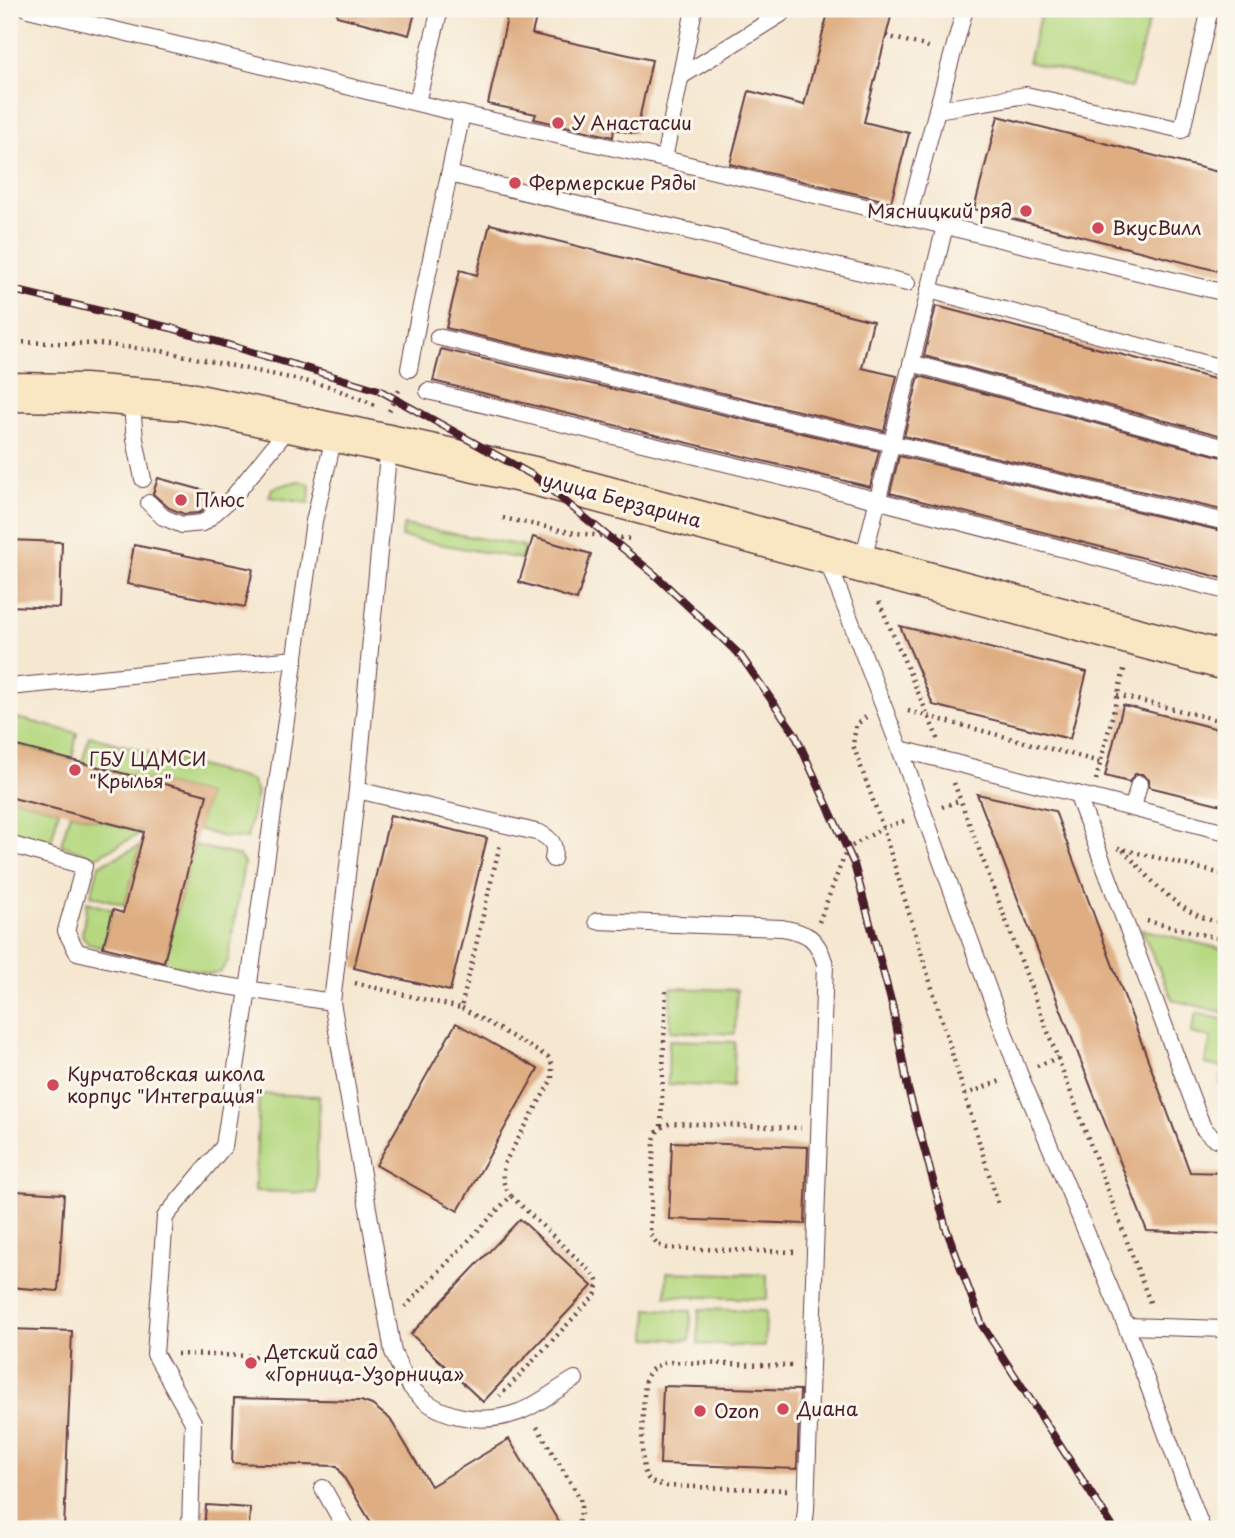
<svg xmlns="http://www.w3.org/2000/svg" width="1235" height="1538" font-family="'Playpen Sans',sans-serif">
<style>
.green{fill:#b5d880;stroke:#807c56;stroke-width:2}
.building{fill:#dfad82}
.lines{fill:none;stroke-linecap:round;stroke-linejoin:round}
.lane-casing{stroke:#643d44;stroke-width:18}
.secondary-casing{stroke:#643d44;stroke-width:41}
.path{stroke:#643d44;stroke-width:4.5;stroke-dasharray:2 5;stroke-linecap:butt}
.lane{stroke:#fff;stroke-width:16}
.secondary{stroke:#f9e7c3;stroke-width:38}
.rail-casing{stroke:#4a1f2b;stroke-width:8}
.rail{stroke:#fbf7ec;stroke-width:5;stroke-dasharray:16;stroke-linecap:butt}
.poi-dot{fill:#d1495b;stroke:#fbf7ec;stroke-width:2.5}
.labels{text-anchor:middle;stroke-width:6;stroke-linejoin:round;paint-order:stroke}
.poi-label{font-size:19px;fill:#4a1f2b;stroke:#fbf7ec;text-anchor:start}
.street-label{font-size:19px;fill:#4a1f2b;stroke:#fbf7ec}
</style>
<rect width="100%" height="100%" fill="#fbf7ec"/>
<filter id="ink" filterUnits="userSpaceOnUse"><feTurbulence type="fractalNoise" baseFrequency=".0143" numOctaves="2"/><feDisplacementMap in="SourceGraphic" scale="14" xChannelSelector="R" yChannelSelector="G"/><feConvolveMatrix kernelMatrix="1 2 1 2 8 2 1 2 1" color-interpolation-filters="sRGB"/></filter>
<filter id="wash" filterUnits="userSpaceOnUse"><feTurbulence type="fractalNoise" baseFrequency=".00686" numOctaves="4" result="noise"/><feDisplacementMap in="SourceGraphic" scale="28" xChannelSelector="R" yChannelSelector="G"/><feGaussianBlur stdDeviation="1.57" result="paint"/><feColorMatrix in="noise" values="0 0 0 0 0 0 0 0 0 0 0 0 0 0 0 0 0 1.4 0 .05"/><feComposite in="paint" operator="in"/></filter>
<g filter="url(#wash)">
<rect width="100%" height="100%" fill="#f5e7d0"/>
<g class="green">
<path d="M 1042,9 L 1118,9 L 1150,17 L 1131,88 L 1028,62 Z"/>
<path d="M 298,481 L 310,484 L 309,503 L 269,497 L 272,488 Z"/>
<path d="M 404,525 L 524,546 L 522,559 L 401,537 Z"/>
<path d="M 9,716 L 77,733 L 72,760 L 9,744 Z"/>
<path d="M 89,736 L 251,780 L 257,792 L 247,839 L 223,837 L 198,829 L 207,795 L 82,763 Z"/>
<path d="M 9,797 L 59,810 L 51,842 L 9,832 Z"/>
<path d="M 70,813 L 143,832 L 96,857 L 61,845 Z"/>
<path d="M 194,845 L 239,856 L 244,863 L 228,961 L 220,972 L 209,974 L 164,963 Z"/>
<path d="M 140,846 L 125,905 L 91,895 L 99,865 Z"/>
<path d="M 87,902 L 113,910 L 103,948 L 88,944 L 82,935 Z"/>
<path d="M 1141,929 L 1226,950 L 1226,1013 L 1173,1000 Z"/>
<path d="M 671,988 L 737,990 L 735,1034 L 670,1031 Z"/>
<path d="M 1196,1013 L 1226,1020 L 1226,1086 L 1220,1084 L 1224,1068 L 1205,1064 L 1211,1038 L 1191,1033 Z"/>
<path d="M 669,1040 L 735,1042 L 733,1087 L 668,1084 Z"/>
<path d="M 259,1094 L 319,1096 L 316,1193 L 255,1191 Z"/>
<path d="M 667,1272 L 767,1275 L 767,1299 L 666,1296 Z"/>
<path d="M 648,1309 L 691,1311 L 690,1340 L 647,1338 Z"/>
<path d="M 699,1309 L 766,1311 L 765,1347 L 698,1344 Z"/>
</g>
<g id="blocks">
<g class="building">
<path d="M 338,9 L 416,9 L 409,35 L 337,16 Z"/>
<path d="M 509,9 L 538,9 L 532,34 L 652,60 L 636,134 L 614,129 L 613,137 L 534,119 L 536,114 L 488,104 Z"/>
<path d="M 829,9 L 893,9 L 864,122 L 909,133 L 891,202 L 730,164 L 749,91 L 804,105 Z"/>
<path d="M 998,116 L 1226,174 L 1226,273 L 974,209 Z"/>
<path d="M 490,224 L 873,321 L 862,368 L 897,376 L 884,431 L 446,328 L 460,270 L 477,275 Z"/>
<path d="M 936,306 L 1226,382 L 1226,437 L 924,356 Z"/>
<path d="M 441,349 L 879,451 L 870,487 L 433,381 Z"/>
<path d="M 919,376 L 1226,458 L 1226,511 L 904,436 Z"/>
<path d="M 899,456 L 1226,532 L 1226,579 L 890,493 Z"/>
<path d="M 158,478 L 213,493 L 210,503 L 199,513 L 184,514 L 169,508 L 153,494 Z"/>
<path d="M 533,537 L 591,554 L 577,600 L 519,582 Z"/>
<path d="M 9,540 L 62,542 L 60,608 L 9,606 Z"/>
<path d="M 134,545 L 253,569 L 245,607 L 127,584 Z"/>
<path d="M 900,626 L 1087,672 L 1070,739 L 933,705 Z"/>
<path d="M 1123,705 L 1226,731 L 1226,806 L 1149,787 L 1149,780 L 1142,774 L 1135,774 L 1129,782 L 1105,776 Z"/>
<path d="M 9,744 L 207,795 L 164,962 L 103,947 L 113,910 L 123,913 L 144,832 L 9,797 Z"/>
<path d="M 977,794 L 1055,811 L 1190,1172 L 1226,1173 L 1226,1234 L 1147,1231 Z"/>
<path d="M 390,815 L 487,838 L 450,991 L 354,968 Z"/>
<path d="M 456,1023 L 538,1069 L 458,1211 L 376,1165 Z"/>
<path d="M 672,1142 L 808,1147 L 805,1224 L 669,1219 Z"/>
<path d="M 15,1191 L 64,1194 L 58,1291 L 9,1287 Z"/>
<path d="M 520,1219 L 592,1286 L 483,1402 L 411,1334 Z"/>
<path d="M 9,1329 L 72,1331 L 64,1529 L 9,1529 Z"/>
<path d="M 663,1386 L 800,1390 L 797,1469 L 660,1464 Z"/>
<path d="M 234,1398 L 361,1401 L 372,1405 L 390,1419 L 431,1486 L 509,1439 L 563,1529 L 375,1529 L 337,1466 L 232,1463 Z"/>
<path d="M 206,1505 L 250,1508 L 249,1529 L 204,1529 Z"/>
</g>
</g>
</g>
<g filter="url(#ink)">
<use href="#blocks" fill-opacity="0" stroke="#643d44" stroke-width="2"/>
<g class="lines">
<defs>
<g id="lane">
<path d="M 28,9 L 462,114 L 664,159 L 1226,293"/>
<path d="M 680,77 L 781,14 L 782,9"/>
<path d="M 417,102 L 440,9"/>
<path d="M 937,110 L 965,9"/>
<path d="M 664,159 L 694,9"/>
<path d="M 449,174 L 907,283"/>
<path d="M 908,218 L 937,110 L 1026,95 L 1182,130 L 1210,9"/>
<path d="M 929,290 L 1226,369"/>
<path d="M 438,337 L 1226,522"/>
<path d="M 911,363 L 1226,448"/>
<path d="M 409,369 L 419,315 L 462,114"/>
<path d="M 428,391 L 860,496 L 1226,591"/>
<path d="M 131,396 L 135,439 L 143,479"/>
<path d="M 389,444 L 357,790 L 332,1002 L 393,1352 C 398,1363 403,1376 410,1386 C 435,1418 481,1426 519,1412 C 538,1405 557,1389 575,1379"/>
<path d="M 149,503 L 163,517 L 182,525 L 203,523 L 233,497 L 291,425"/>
<path d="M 826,557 L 900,749 L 1019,1073 L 1126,1326 L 1202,1529"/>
<path d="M 862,564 L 945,226"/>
<path d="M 9,687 L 295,659"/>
<path d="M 900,749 L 1226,832"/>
<path d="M 357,790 L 540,833 C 552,840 556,844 553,859"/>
<path d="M 1077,794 L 1203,1128 L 1212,1137 L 1226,1142"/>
<path d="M 1133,808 L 1139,784"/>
<path d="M 9,844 L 84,866 L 66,931 L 77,952 L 208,983 L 332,1002"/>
<path d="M 597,921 L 782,928 C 809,933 817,938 825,964 L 806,1509 L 804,1529"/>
<path d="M 1126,1326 L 1226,1329"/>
<path d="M 323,1488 L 346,1529"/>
<path d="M 190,1529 L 193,1422 L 155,1354 L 165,1217 L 224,1146 L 248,990 L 314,521 L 335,433"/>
</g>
<path id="secondary" d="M 9,392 L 84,393 L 185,401 L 389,444 L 534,476 L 1226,661"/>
</defs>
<use href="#lane" class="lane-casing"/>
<use href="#secondary" class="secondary-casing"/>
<g class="path">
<path d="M 886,36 L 933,48"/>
<path d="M 9,342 L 99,344 L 162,351 L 328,386 L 378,406"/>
<path d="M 389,411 L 401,386"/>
<path d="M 503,518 L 575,533 L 633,539"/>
<path d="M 879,602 L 938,739"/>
<path d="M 1117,695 L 1226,722"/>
<path d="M 908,711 L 1100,762"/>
<path d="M 866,717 L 856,725 L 853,745 L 883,828 L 999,1207"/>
<path d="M 1096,780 L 1125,666"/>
<path d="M 954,783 L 1151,1305"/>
<path d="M 942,807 L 961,800"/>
<path d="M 1118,848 L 1226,875"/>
<path d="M 1123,850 C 1153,881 1180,918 1226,923"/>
<path d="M 1147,921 L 1226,940"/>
<path d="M 819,922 L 847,849 L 883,828 L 904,821"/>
<path d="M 355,983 L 461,1008 L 500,844"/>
<path d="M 462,1008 L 548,1057 L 552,1064 L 552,1079 L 505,1162 C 501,1176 502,1184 511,1196"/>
<path d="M 1037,1066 L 1058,1058"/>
<path d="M 965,1095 L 1000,1081"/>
<path d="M 661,1126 L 666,987"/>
<path d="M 794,1252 L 667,1248 L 658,1245 L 650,1234 L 654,1141 C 656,1130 661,1127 671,1123 L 801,1128"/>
<path d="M 405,1307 L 511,1196 L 591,1272 C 598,1280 600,1285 595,1295 L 500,1396"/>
<path d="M 177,1354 L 375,1359"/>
<path d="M 537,1427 L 580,1498 C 582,1510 582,1521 572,1529"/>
<path d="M 787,1490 L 667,1486 C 659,1484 651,1484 647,1477 C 638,1464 644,1400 645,1381 C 650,1369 655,1365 668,1362 L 793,1366"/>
</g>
<use href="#lane" class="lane"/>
<use href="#secondary" class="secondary"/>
<defs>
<path id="rail" d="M 9,289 L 171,328 L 379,390 L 534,476 L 654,574 L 741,656 L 795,734 L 854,864 L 893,1008 L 908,1089 L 946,1228 L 982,1325 L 1114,1529"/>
</defs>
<use href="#rail" class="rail-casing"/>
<use href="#rail" class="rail"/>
</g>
</g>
<g class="poi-dot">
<circle cx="558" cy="123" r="7"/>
<circle cx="515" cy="183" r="7"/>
<circle cx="1026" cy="211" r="7"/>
<circle cx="1098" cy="228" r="7"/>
<circle cx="181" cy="500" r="7"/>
<circle cx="75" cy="770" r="7"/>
<circle cx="53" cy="1085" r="7"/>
<circle cx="251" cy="1363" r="7"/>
<circle cx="783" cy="1409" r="7"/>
<circle cx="700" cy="1411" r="7"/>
</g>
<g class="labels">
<g class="poi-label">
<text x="572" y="130">У Анастасии</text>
<text x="529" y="190">Фермерские Ряды</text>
<text x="1012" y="218" text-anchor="end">Мясницкий ряд</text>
<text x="1112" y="235">ВкусВилл</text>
<text x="195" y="507">Плюс</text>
<text x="89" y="766">ГБУ ЦДМСИ<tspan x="89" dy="22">"Крылья"</tspan></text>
<text x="67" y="1081">Курчатовская школа<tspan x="67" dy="22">корпус "Интеграция"</tspan></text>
<text x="265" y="1359">Детский сад<tspan x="265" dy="22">«Горница-Узорница»</tspan></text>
<text x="797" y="1416">Диана</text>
<text x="714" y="1418">Ozon</text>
</g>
<g class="street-label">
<text transform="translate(622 500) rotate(15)" y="7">улица Берзарина</text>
</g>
</g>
<rect width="1235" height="1538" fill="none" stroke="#fbf7ec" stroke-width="35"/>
</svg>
